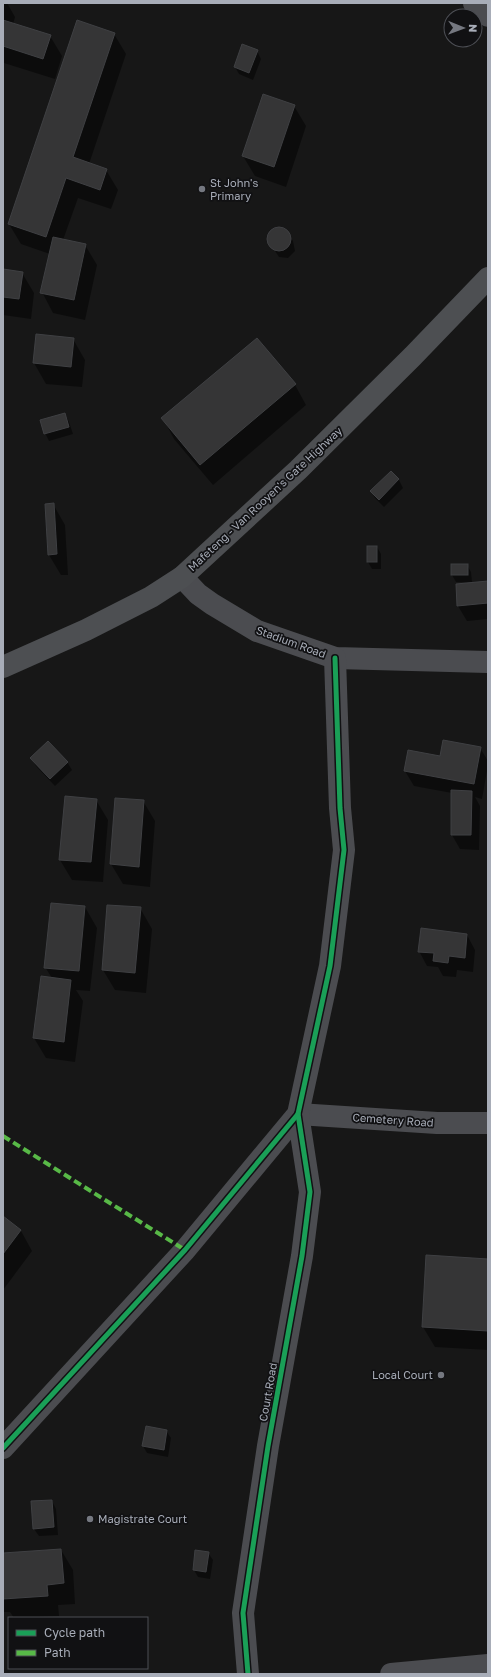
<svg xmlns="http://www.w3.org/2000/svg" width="491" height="1677" font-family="'Golos Text',sans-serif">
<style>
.shadow{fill:#0007}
.building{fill:#353536;stroke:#3f4043}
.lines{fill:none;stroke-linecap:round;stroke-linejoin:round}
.minor{stroke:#4b4c50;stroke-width:22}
.major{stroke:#4d4f52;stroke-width:22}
.quiet{stroke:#58b947;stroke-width:4;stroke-dasharray:8 4;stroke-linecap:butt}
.cycleway-casing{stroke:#111113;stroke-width:8}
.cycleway{stroke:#1a9f57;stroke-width:5}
.poi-dot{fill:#757880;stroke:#111113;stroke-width:1.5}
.labels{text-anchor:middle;stroke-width:3.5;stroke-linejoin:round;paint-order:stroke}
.poi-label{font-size:11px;fill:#a8adb8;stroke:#111113;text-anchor:start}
.street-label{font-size:11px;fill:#a8adb8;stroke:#111113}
</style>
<rect width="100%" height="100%" fill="#171717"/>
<g class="shadow">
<path d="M 3,3 L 7,3 L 15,17 L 13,24 L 50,36 L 62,56 L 55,79 L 4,63 L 3,67 Z"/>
<path d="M 114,34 L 126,54 L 89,164 L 106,170 L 118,190 L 111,209 L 78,198 L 63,240 L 85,245 L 97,265 L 85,320 L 53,313 L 42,292 L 50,254 L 21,244 L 9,224 Z"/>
<path d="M 257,51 L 261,59 L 253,80 L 239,74 L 235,67 Z"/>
<path d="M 294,106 L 306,126 L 286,187 L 255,176 L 243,156 Z"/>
<path d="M 275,228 L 285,229 L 293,241 L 295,251 L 288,258 L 279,257 L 268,240 L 269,236 Z"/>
<path d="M 3,270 L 22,273 L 34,293 L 31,319 L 3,315 Z"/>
<path d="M 37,335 L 73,339 L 85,360 L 82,387 L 46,384 L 34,363 Z"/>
<path d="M 295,385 L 306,405 L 213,485 L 174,439 L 163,418 Z"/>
<path d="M 65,414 L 69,422 L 73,434 L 49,441 L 45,433 Z"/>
<path d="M 391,472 L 399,480 L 403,488 L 384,507 L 375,498 L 371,491 Z"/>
<path d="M 53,504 L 65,525 L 68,575 L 61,575 L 49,555 Z"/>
<path d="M 377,547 L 381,554 L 381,569 L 372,569 L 368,562 Z"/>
<path d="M 467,565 L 471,572 L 472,582 L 456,582 L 452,575 Z"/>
<path d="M 488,582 L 488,619 L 467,621 L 458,606 L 457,585 Z"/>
<path d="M 480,748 L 488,761 L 488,765 L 482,799 L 475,797 L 480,806 L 479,850 L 460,849 L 452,835 L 452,793 L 414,786 L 405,771 L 409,751 L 441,757 Z"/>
<path d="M 31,758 L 67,762 L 72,770 L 55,786 L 36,766 Z"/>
<path d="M 96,800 L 108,820 L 103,882 L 72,880 L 60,860 Z"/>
<path d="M 143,801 L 155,821 L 150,887 L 123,884 L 111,864 Z"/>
<path d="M 85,907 L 97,928 L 90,991 L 76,990 L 83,1001 L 75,1062 L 46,1058 L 34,1038 L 52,978 L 45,967 Z"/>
<path d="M 140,908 L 152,929 L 146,993 L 115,990 L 103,970 Z"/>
<path d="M 467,935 L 475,950 L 473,972 L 457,970 L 456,977 L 443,976 L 438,967 L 427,966 L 419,951 Z"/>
<path d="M 3,1217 L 21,1231 L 32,1251 L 3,1290 Z"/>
<path d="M 488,1260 L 488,1350 L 435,1347 L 423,1327 Z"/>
<path d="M 166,1431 L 171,1438 L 168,1457 L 147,1453 L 143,1446 Z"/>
<path d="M 52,1501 L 56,1509 L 58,1535 L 39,1536 L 34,1529 Z"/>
<path d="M 3,1550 L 5,1553 L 61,1550 L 73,1570 L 75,1604 L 58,1605 L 59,1616 L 14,1618 L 10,1612 L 3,1612 Z"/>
<path d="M 208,1553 L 213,1560 L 210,1579 L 198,1577 L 194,1570 Z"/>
</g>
<g class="building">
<path d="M 3,20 L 51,35 L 43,59 L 3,46 Z"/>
<path d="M 77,20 L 115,33 L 73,157 L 107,169 L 100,190 L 66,178 L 46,237 L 8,224 Z"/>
<path d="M 242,44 L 258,50 L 249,73 L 234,67 Z"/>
<path d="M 263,94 L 295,105 L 274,167 L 242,156 Z"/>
<circle cx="279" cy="239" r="12"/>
<path d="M 53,237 L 86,244 L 74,300 L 40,293 Z"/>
<path d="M 3,269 L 23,272 L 19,299 L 3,297 Z"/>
<path d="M 36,334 L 74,338 L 71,367 L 33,363 Z"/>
<path d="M 257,338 L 296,384 L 200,465 L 161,418 Z"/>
<path d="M 65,413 L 69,427 L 44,434 L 40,420 Z"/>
<path d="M 391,471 L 399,479 L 379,500 L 370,491 Z"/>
<path d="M 54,503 L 57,554 L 48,555 L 45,504 Z"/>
<rect x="367" y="546" width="10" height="16"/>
<rect x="451" y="564" width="17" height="11"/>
<path d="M 488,581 L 488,603 L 457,606 L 456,584 Z"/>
<path d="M 443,740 L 481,747 L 474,784 L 404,771 L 408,750 L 440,756 Z"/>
<path d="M 48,741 L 68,762 L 50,779 L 30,758 Z"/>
<path d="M 451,790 L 472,791 L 471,835 L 451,835 Z"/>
<path d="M 65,796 L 97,799 L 91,862 L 59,860 Z"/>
<path d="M 115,798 L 144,800 L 139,867 L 110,864 Z"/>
<path d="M 51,903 L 85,906 L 79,971 L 44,968 Z"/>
<path d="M 107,905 L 141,907 L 135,973 L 102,970 Z"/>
<path d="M 421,928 L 467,934 L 465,958 L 449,956 L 448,963 L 433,961 L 434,953 L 418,952 Z"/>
<path d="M 41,976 L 71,980 L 64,1042 L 33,1038 Z"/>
<path d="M 3,1216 L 21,1230 L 3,1254 Z"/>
<path d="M 426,1255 L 488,1259 L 488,1331 L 422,1327 Z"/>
<path d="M 146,1426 L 167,1430 L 164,1450 L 142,1446 Z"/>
<path d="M 52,1500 L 54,1527 L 33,1529 L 31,1501 Z"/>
<path d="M 61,1549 L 64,1583 L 47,1585 L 48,1596 L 3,1599 L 3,1553 Z"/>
<path d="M 195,1550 L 209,1552 L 206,1572 L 193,1570 Z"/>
</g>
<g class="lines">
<g class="minor">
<path d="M 474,3 L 488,16"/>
<path d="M 182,577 L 198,594 L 212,604 L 257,631 L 335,658 L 488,662"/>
<path d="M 298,1114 L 437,1123 L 488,1123"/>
<path d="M 3,1448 L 185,1250 L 298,1114 L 330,966 L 344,850 L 340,808 L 335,658"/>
<path d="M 248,1674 L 243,1613 L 268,1446 L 302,1256 L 310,1192 L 298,1114"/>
<path d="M 391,1674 L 488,1665"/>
</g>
<path class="major" d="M 3,667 L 86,630 L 151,597 L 182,577 L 298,470 L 413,356 L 488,278"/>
<path class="quiet" d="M 3,1136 L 185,1250"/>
<defs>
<g id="cycleway">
<path d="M 3,1448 L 185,1250 L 298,1114 L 330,966 L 344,850 L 340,808 L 335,658"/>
<path d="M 248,1674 L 243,1613 L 268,1446 L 302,1256 L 310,1192 L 298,1114"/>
</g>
</defs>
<use href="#cycleway" class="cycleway-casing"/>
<use href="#cycleway" class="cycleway"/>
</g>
<g class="poi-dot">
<circle cx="202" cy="189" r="4"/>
<circle cx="441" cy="1375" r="4"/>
<circle cx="90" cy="1519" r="4"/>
</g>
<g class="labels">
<g class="poi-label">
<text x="210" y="187">St John's<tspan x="210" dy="13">Primary</tspan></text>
<text x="433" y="1379" text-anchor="end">Local Court</text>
<text x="98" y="1523">Magistrate Court</text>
</g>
<g class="street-label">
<text transform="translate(265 499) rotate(-43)" y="4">Mafeteng - Van Rooyen's Gate Highway</text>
<text transform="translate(291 642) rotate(20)" y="4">Stadium Road</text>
<text transform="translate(393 1120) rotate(4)" y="4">Cemetery Road</text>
<text transform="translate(268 1392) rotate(-80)" y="4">Court Road</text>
</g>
</g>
<rect width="491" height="1677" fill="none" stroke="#a8adb8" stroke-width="8"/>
<rect x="8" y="1617" width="140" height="52" fill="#111113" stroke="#4d4f55"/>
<rect x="16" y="1630" width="20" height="6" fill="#1a9f57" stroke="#4d4f55"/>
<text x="44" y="1637" font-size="12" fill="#a8adb8">Cycle path</text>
<rect x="16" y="1650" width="20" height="6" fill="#58b947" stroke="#4d4f55"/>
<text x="44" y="1657" font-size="12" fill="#a8adb8">Path</text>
<g transform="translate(463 28) rotate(91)"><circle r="19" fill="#111113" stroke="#4d4f55"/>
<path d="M0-3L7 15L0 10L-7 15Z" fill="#757880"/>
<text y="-6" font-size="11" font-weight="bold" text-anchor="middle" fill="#a8adb8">N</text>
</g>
</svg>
